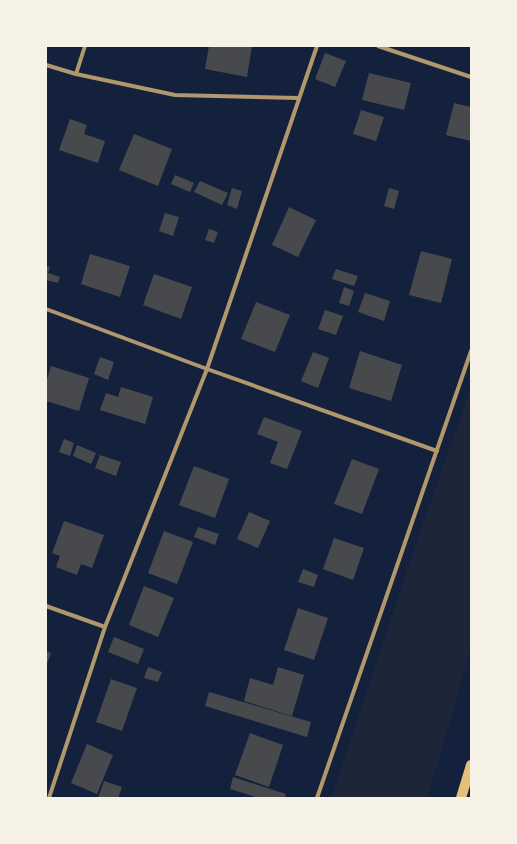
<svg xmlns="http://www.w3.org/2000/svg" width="517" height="844" font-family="'IBM Plex Sans',sans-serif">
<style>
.green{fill:#1d2539}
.building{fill:#48494c}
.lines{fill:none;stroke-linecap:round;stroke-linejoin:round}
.minor{stroke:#b1986c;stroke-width:4}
.primary{stroke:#e5c07b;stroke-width:10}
</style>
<rect width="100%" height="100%" fill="#14213d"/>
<path class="green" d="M 471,388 L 471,650 L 427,798 L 331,798 L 421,529 Z"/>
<g class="building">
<path d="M 209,46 L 252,46 L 247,77 L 205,69 Z"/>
<path d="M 325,53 L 346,61 L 335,87 L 315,79 Z"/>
<path d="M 369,73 L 411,83 L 404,110 L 362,100 Z"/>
<path d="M 454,103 L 471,107 L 471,141 L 446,135 Z"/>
<path d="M 361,110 L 384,117 L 376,141 L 353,134 Z"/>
<path d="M 70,119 L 87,125 L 84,134 L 105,141 L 98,163 L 59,150 Z"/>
<path d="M 134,134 L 172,149 L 158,186 L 119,170 Z"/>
<path d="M 175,175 L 194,183 L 190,192 L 171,184 Z"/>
<path d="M 200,181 L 228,193 L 222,205 L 194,192 Z"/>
<path d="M 232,188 L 242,191 L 237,209 L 227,205 Z"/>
<path d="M 389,188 L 399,191 L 394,209 L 384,206 Z"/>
<path d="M 289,207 L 316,220 L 298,257 L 272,245 Z"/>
<path d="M 165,213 L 179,217 L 173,236 L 159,231 Z"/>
<path d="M 209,229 L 218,232 L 214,243 L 205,240 Z"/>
<path d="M 421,251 L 452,259 L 441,303 L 409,295 Z"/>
<path d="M 90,254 L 130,266 L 120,297 L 81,284 Z"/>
<path d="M 46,266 L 50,267 L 48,273 L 60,277 L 58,283 L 46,280 Z"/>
<path d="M 336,269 L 358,276 L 354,286 L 332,279 Z"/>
<path d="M 154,274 L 192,287 L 181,319 L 143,305 Z"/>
<path d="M 344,287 L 354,291 L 349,306 L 339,303 Z"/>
<path d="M 365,293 L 390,301 L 384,321 L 358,312 Z"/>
<path d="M 256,302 L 290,315 L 275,352 L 241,339 Z"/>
<path d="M 325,310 L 343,316 L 336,335 L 318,329 Z"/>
<path d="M 360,351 L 402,365 L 391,401 L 349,388 Z"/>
<path d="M 313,352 L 329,358 L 318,388 L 301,381 Z"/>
<path d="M 100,357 L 114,362 L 108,380 L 94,374 Z"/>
<path d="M 51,366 L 89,378 L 79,411 L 46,401 L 46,383 Z"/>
<path d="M 121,387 L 153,397 L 145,424 L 100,410 L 106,393 L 118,397 Z"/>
<path d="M 264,417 L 302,431 L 287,469 L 270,463 L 278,442 L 257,434 Z"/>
<path d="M 64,439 L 74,443 L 70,456 L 59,452 Z"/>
<path d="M 77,445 L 96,453 L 91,464 L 73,456 Z"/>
<path d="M 100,455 L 121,462 L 116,476 L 95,468 Z"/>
<path d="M 352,459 L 379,469 L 362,514 L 334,504 Z"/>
<path d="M 194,466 L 229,479 L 215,518 L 179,505 Z"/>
<path d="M 249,512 L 270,521 L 258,548 L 237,539 Z"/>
<path d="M 64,521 L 104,535 L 92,568 L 81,564 L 77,575 L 56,567 L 60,556 L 52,553 Z"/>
<path d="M 198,527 L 219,534 L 215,545 L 194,537 Z"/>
<path d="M 164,531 L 193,542 L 177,584 L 148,573 Z"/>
<path d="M 334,538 L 364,548 L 353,580 L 323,569 Z"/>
<path d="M 303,569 L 318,575 L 314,587 L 298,582 Z"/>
<path d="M 144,586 L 174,598 L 158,637 L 129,625 Z"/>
<path d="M 298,608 L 328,618 L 314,660 L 284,650 Z"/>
<path d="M 114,637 L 144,649 L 138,664 L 108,652 Z"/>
<path d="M 46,651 L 51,653 L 46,666 Z"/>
<path d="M 148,667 L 162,672 L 158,682 L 144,678 Z"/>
<path d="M 278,667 L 304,675 L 292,716 L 244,701 L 250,678 L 273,685 Z"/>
<path d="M 111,679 L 137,688 L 122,731 L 96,722 Z"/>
<path d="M 209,692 L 311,722 L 307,737 L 205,706 Z"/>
<path d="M 250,733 L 283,745 L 269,787 L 235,775 Z"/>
<path d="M 87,744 L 113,755 L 97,794 L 71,783 Z"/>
<path d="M 233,777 L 286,794 L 284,798 L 259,798 L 230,789 Z"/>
<path d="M 104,781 L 122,787 L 118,798 L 98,798 Z"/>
</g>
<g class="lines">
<g class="minor">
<path d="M 378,46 L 471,77"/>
<path d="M 46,65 L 76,74 L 175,95 L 298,98"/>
<path d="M 76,74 L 85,46"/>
<path d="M 46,309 L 207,369 L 437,451"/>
<path d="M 46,606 L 105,627"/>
<path d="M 49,798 L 105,627 L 207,369 L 317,46"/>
<path d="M 317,798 L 471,351"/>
</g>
<path class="primary" d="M 461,798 L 471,765"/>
</g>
<rect width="517" height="844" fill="none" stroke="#f6f1e7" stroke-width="94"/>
</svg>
